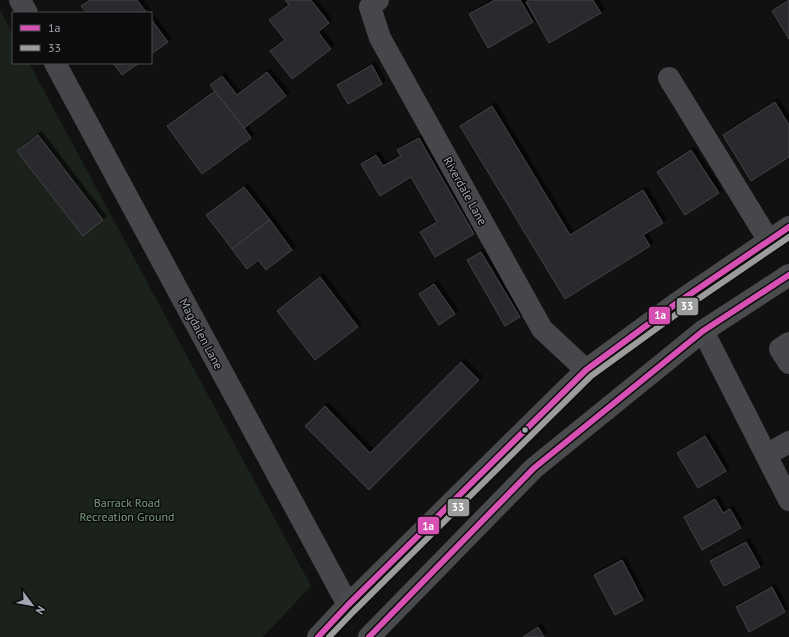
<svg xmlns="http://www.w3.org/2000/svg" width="789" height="637" font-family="'PT Sans',sans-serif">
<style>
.green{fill:#1b221c}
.building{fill:#2c2c2d;stroke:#414245;filter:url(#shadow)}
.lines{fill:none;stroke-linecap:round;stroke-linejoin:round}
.minor{stroke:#46474a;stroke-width:22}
.major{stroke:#484a4c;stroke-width:22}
.bus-1-casing{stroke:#0c0c0d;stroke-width:9}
.bus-2-casing{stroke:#0c0c0d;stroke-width:9}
.bus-1{stroke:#d750b3;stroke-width:6}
.bus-2{stroke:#9d9c9c;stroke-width:6}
.bus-dot{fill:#a3a7b2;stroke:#0c0c0d;stroke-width:1.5}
.labels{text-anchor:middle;stroke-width:3;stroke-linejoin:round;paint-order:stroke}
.street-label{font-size:12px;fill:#a3a7b2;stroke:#0c0c0d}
.park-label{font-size:12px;fill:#7a9d7d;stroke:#0c0c0d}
.line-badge{stroke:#0c0c0d;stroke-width:1.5}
.badge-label{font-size:11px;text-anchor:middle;font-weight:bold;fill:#fff}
</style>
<defs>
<filter id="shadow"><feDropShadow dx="3.5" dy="-3.5" stdDeviation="0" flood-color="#0009"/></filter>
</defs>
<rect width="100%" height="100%" fill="#111112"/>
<path class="green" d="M 0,10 L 13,34 L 13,63 L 29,63 L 311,586 L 263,637 L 0,637 Z"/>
<g class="building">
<path d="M 90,0 L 137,0 L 147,13 L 87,13 L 81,6 Z"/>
<path d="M 285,0 L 311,0 L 329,23 L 318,32 L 331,49 L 292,79 L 270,51 L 285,40 L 269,20 L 289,5 Z"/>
<path d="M 495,0 L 520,0 L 533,22 L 488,48 L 469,14 Z"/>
<path d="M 529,0 L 593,0 L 601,13 L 549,43 L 526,2 Z"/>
<path d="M 789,0 L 789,39 L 772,11 Z"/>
<path d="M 151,19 L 168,42 L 151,54 Z"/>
<path d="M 113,63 L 139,63 L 122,75 Z"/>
<path d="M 372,65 L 382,84 L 348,104 L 337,85 Z"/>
<path d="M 267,72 L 286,96 L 244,128 L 210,85 L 222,76 L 237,95 Z"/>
<path d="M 215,91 L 244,128 L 251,138 L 202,174 L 167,126 Z"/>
<path d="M 775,102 L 789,125 L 789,157 L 751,181 L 723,135 Z"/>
<path d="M 492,106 L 570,235 L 643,190 L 663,223 L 643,235 L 650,246 L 565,299 L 460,126 Z"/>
<path d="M 38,135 L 103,220 L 83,236 L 17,151 Z"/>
<path d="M 419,138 L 474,234 L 435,257 L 420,232 L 437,222 L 411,177 L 380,196 L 361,164 L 376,155 L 383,166 L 401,156 L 397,150 Z"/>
<path d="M 691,150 L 719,193 L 685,215 L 657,172 Z"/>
<path d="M 244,187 L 270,220 L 232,249 L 206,215 Z"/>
<path d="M 270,220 L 292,250 L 266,270 L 258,260 L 247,269 L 232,249 Z"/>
<path d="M 481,252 L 520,317 L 505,326 L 467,260 Z"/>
<path d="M 320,277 L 358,327 L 315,360 L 277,311 Z"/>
<path d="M 434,284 L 455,314 L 439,325 L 419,294 Z"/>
<path d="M 461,362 L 479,380 L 369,490 L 305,426 L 325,406 L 370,453 Z"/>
<path d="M 705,436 L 726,471 L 698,488 L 677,453 Z"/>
<path d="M 715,499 L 723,513 L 730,509 L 741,528 L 702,550 L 684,517 Z"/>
<path d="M 746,542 L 760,567 L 724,586 L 710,561 Z"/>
<path d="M 622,560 L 643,600 L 615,615 L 594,575 Z"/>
<path d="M 772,587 L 785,612 L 749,632 L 736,607 Z"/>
<path d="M 538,627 L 544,637 L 523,637 Z"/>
</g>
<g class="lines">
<g class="minor">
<path d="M 20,0 L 27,13"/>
<path d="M 378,0 L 370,7 L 380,38 L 542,329 L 586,370"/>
<path d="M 55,63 L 348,605"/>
<path d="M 669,78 L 769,241"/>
<path d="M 703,331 L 789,500"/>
<path d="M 789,343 L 780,349 L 789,363"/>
<path d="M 766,455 L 789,442"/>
</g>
<g class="major">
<path d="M 318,637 L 348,605 L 586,370 L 677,303 L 789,227"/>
<path d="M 369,637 L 534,468 L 703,331 L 789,275"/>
</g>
<defs>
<g id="bus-1">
<path d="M 318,637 L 348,605 L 586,370 L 677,303 L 789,227"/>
<path d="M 369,637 L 534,468 L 703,331 L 789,275"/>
</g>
<path id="bus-2" d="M 329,637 L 354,611 L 591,376 L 682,310 L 789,237"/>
</defs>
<use href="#bus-1" class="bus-1-casing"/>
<use href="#bus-2" class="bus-2-casing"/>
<use href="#bus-1" class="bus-1"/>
<use href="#bus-2" class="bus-2"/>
</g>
<circle class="bus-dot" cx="525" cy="430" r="3.5"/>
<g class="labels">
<g class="street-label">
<text transform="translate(465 191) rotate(61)" y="4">Riverdale Lane</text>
<text transform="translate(201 334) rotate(62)" y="4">Magdalen Lane</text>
</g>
<g class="park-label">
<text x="127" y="507">Barrack Road<tspan x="127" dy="14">Recreation Ground</tspan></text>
</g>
</g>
<g class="line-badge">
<rect x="676" y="297" width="23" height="19" rx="4" fill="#9d9c9c"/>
<rect x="648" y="306" width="23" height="19" rx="4" fill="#d750b3"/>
<rect x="447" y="498" width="23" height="19" rx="4" fill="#9d9c9c"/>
<rect x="417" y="516" width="23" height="19" rx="4" fill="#d750b3"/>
</g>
<g class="badge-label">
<text x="687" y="310">33</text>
<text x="660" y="319">1a</text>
<text x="458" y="511">33</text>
<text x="428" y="530">1a</text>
</g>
<rect x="12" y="12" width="140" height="52" fill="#0c0c0d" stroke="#484a4f"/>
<rect x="20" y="25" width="20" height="6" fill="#d750b3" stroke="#484a4f"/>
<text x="48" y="32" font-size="12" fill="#a3a7b2">1a</text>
<rect x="20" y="45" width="20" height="6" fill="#9d9c9c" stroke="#484a4f"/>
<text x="48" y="52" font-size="12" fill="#a3a7b2">33</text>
<g transform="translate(32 605) rotate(122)" stroke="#0c0c0d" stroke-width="3" paint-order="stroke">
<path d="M0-3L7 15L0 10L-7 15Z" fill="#a3a7b2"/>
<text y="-6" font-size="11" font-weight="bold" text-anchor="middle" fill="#a3a7b2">N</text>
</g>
</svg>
